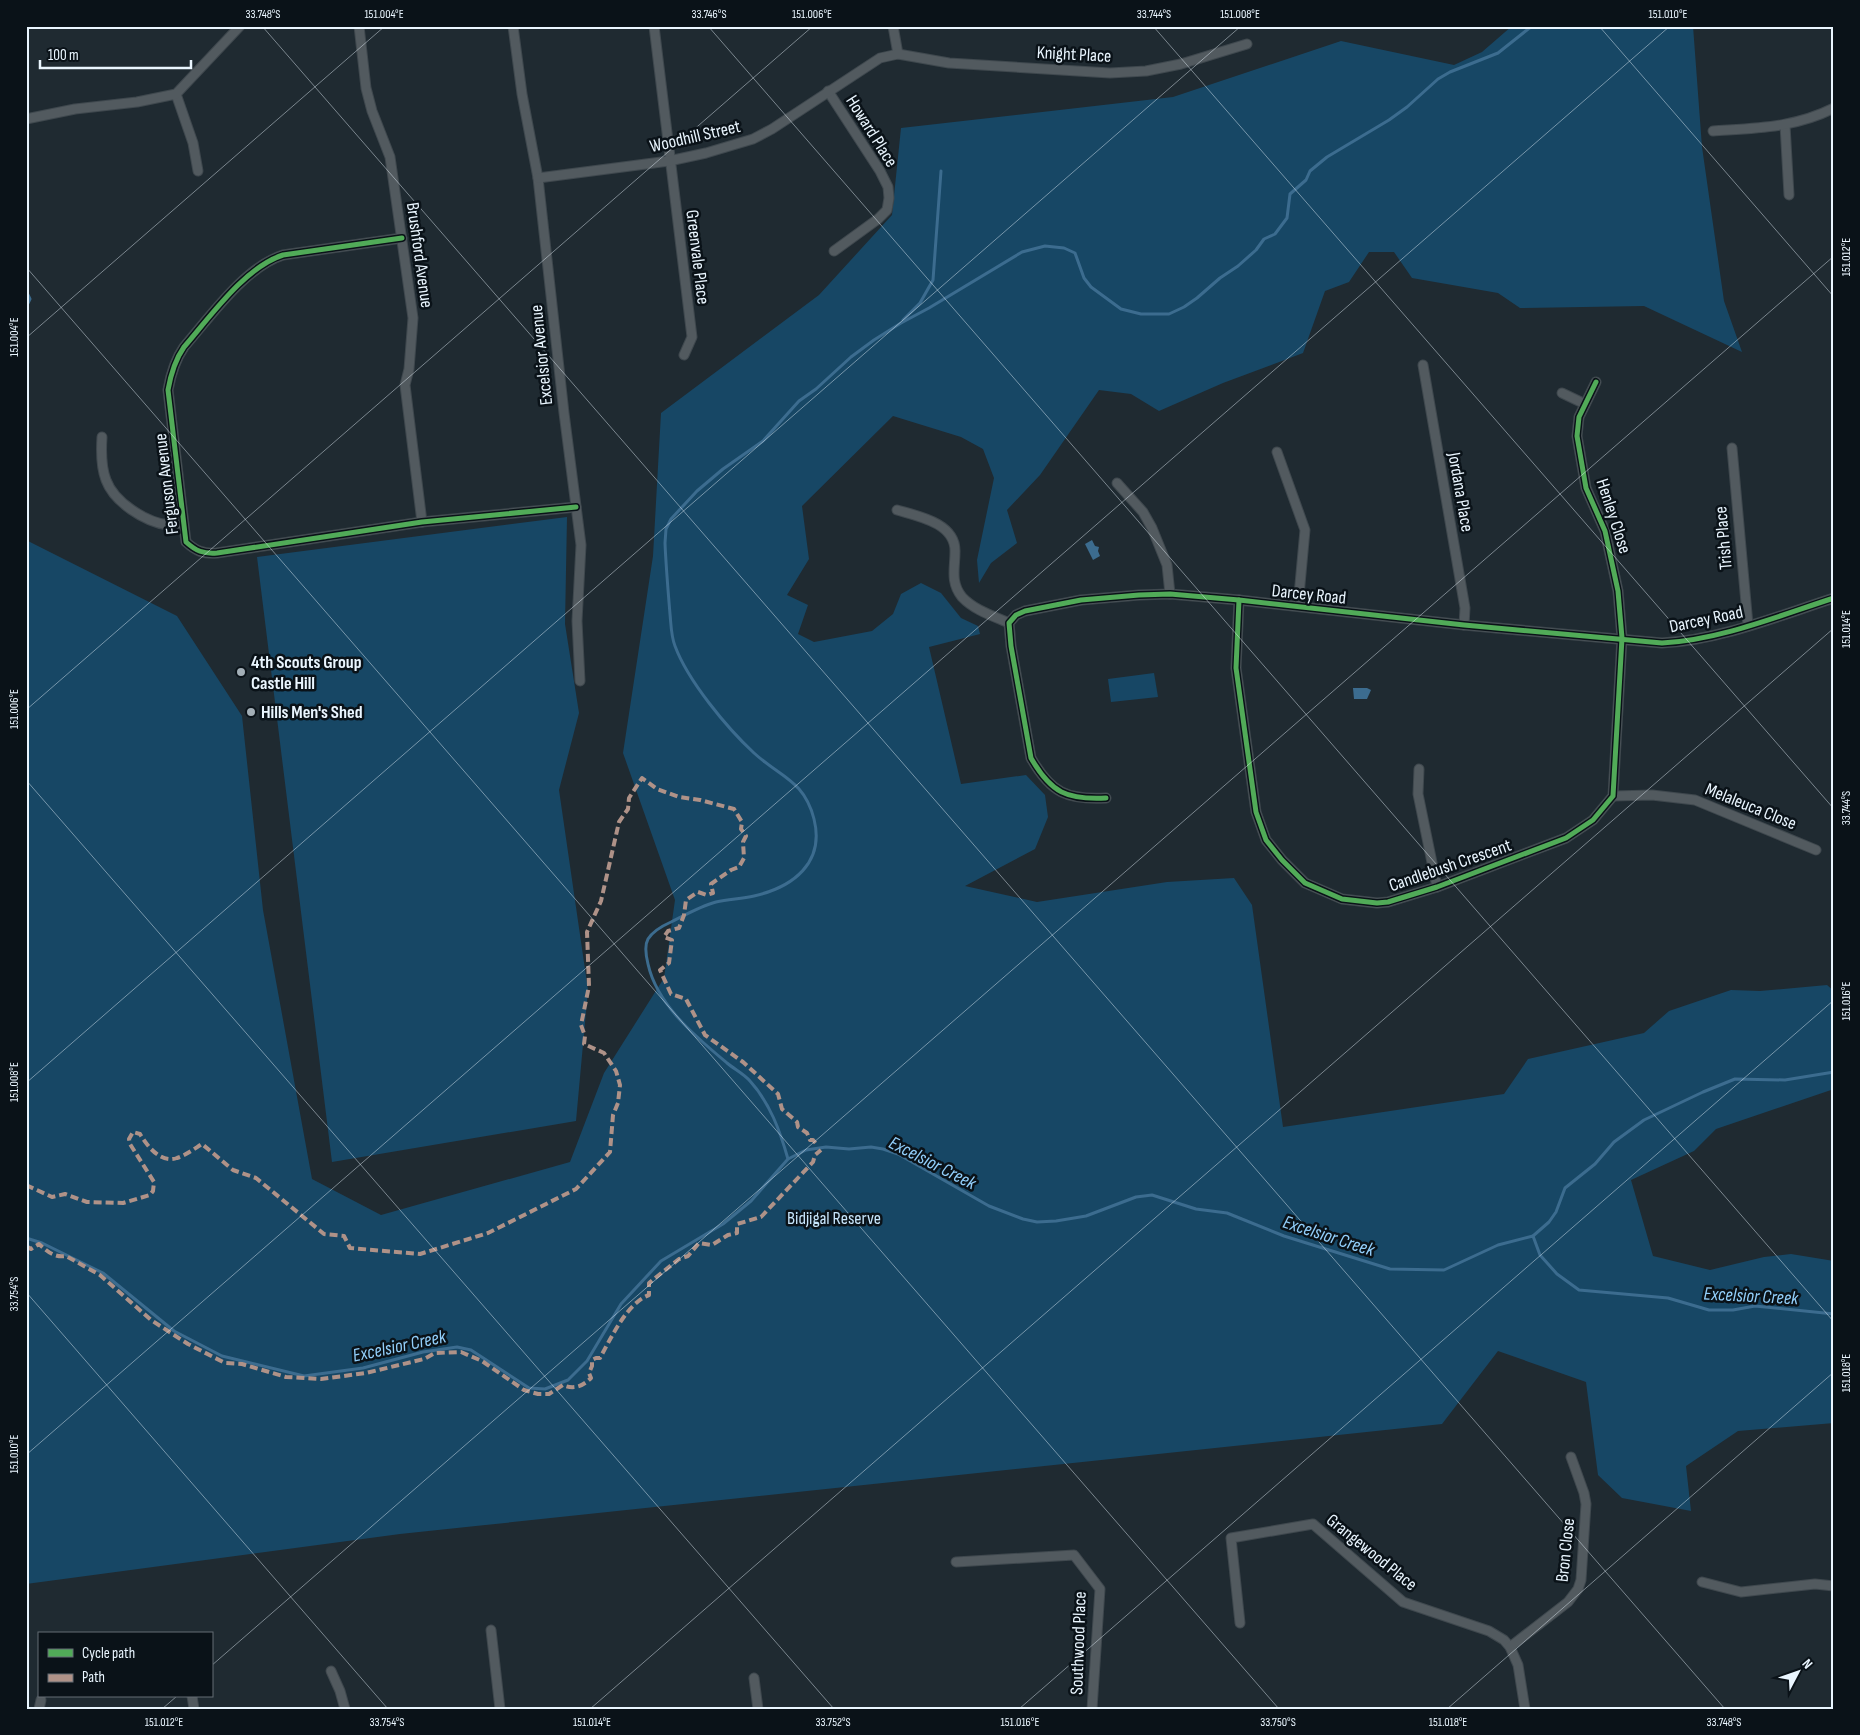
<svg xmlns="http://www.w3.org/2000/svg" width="1860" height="1735" font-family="'Sofia Sans Condensed',sans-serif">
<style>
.green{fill:#174765}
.water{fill:#3c6c8f}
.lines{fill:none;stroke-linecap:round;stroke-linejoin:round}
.stream{stroke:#3c6c8f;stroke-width:3}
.street-casing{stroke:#3f484e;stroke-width:11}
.street{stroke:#525a5f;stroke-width:9}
.quiet{stroke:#af9288;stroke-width:4;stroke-dasharray:8 4;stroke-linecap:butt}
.cycleway-casing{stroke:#0a1218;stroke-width:8}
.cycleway{stroke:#51ab58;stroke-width:5}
.ticks{fill:none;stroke:#eaf6ff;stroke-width:1;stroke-opacity:0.45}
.poi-dot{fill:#a3afb7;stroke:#0a1218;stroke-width:2}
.labels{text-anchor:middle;stroke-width:5;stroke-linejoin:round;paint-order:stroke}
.street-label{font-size:18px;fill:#eaf6ff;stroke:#0a1218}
.poi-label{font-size:18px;font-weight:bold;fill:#eaf6ff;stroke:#0a1218;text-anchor:start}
.park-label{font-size:18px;fill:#c7e5fb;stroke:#0a1218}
.water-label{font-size:19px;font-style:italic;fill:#92cffb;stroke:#0a1218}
.neatline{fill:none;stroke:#eaf6ff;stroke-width:2}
.ticks-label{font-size:12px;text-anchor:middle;fill:#eaf6ff}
</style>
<rect width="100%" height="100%" fill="#1f2a31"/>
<g class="green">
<path d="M 1512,26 L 1693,26 L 1702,147 L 1724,301 L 1742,352 L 1644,306 L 1520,308 L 1498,293 L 1412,278 L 1394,252 L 1369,252 L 1349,282 L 1325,291 L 1303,353 L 1223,383 L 1159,411 L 1131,394 L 1099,390 L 1040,475 L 1007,510 L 1017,543 L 991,563 L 979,583 L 977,560 L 994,478 L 983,449 L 961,437 L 893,416 L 802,506 L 809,559 L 787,595 L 808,605 L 798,634 L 814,642 L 872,631 L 893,614 L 901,594 L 921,583 L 941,593 L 961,618 L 978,626 L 980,634 L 929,647 L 961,784 L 1026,775 L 1045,795 L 1048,817 L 1035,849 L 965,886 L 1037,902 L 1167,882 L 1234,878 L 1252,905 L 1283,1127 L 1504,1094 L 1528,1059 L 1644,1033 L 1669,1011 L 1731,990 L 1760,991 L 1827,985 L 1834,991 L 1834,1089 L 1716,1129 L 1694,1151 L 1631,1180 L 1653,1256 L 1710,1270 L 1764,1257 L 1791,1254 L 1834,1261 L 1834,1423 L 1738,1431 L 1686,1466 L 1691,1511 L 1622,1498 L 1598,1475 L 1586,1382 L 1498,1351 L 1442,1424 L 400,1534 L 26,1584 L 26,540 L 177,616 L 242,716 L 263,910 L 312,1179 L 381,1215 L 570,1162 L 604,1073 L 664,978 L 675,900 L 623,753 L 653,556 L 661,413 L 819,295 L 892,215 L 901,128 L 1173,97 L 1341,41 L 1454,65 L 1482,52 Z"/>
<path d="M 567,517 L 565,624 L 579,713 L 559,790 L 588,990 L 576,1121 L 332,1162 L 257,557 Z"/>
<path d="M 1154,673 L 1158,697 L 1111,702 L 1108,679 Z"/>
</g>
<g class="water">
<path d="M 1092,540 L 1095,546 L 1099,547 L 1098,551 L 1100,556 L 1093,560 L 1085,544 Z"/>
<path d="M 1353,688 L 1367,688 L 1371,690 L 1367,699 L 1354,699 Z"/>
</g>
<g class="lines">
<g class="stream">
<path d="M 26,291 L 30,299 L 26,307"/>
<path d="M 903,320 L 920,303 L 933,280 L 941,171"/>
<path d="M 788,1159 C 780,1131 770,1103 750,1081 C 744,1074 734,1069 727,1063 C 696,1037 657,1005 648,964 C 646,956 644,946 648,939 C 653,931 662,926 671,922 C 685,915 701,906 716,902 C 729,899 741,899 754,896 C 793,887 825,863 814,819 C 804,780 780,777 754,753 C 727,728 688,681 675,646 C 671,636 671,624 670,614 C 668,590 666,567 665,543 L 666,529 L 671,519 L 697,491 L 723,469 L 763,441 L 799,401 L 816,389 L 851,357 L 874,340 L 901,323 L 929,308 L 1022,252 L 1045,246 L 1064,248 L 1075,253 L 1084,278 L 1091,287 L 1121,309 L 1141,314 L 1169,314 L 1184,307 L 1197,298 L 1220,278 L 1238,266 L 1256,250 L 1264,239 L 1275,234 L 1287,218 L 1290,194 L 1306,180 L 1310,171 L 1327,157 L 1389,120 L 1407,107 L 1438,79 L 1450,72 L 1498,53 L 1532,26"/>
<path d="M 1533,1236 L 1549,1222 L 1556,1212 L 1565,1188 L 1595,1164 L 1614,1142 L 1644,1120 L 1703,1092 L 1735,1079 L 1785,1080 L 1834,1072"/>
<path d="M 26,1238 L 42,1243 L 103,1273 L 174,1331 L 222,1356 L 304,1376 L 363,1368 L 423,1352 L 457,1347 L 471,1350 L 529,1388 L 545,1389 L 568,1380 L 587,1361 L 621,1304 L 661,1261 L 723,1224 L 751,1201 L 788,1159 L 806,1150 L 826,1147 L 849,1149 L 871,1147 L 883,1149 L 898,1154 L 989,1206 L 1023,1219 L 1037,1222 L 1056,1221 L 1086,1216 L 1136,1197 L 1152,1195 L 1196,1209 L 1227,1213 L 1284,1236 L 1390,1269 L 1444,1270 L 1498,1245 L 1533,1236 L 1540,1255 L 1557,1274 L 1579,1290 L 1668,1298 L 1709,1310 L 1733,1310 L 1755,1306 L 1834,1314"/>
</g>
<defs>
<g id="street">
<path d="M 359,26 L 366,88 L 372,111 L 390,157 L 413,318 L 409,369 L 405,385 L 422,522"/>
<path d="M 513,26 L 522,94 L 538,178 L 564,413 L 581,545 L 577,621 L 580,681"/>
<path d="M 654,26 L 692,337 L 684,355"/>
<path d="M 893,26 L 898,54"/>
<path d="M 828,91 L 880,171 L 888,187 L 889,198 L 887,210 L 878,219 L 834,251"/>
<path d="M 176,94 L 193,143 L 198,171"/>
<path d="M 26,119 L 75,109 L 137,102 L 176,94 L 240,26"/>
<path d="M 1785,125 L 1789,195"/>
<path d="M 1713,131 C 1757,128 1794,128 1834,108"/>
<path d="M 538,178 L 669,161 L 706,153 L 753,139 L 772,129 L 880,58 L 898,54 L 949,63 L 1110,73 L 1146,71 L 1181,64 L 1247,44"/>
<path d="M 402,238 L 283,255 C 245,267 210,317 184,347 C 175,360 171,373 168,390 L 186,542 C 196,551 203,554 217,553 L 422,522 L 576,507"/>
<path d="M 1423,365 L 1465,608 L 1464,625"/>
<path d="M 1562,393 L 1585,404"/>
<path d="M 102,437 C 101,452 101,467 106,480 C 114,502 145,522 168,525 C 173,525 179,523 183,523"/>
<path d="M 1732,448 L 1748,625"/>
<path d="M 1277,452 L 1305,530 L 1298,606"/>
<path d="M 1117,483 L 1143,512 L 1152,528 L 1167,565 L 1170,594"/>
<path d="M 897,510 C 918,516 956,523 955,552 C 955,568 950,582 962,597 C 974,610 993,616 1009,623"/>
<path d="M 1239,600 L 1236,668 L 1256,812 L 1266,840 L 1282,860 L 1305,883 L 1342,899 L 1377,903 L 1388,902 L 1437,887 L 1566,838 L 1593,820 L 1613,796 L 1622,638 L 1618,591 L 1605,531 L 1586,488 L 1577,436 L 1579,417 L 1596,382"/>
<path d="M 1419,769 L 1418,794 L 1437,887"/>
<path d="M 1613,796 L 1652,795 L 1695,800 L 1816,850"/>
<path d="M 1106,798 C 1067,800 1051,793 1031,758 L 1011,646 L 1009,623 L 1016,615 L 1025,611 L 1081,600 L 1139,595 L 1170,594 L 1239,600 L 1464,625 L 1662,643 C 1720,640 1778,616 1834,598"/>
<path d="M 956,1562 L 1074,1555 L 1100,1589 L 1092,1709"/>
<path d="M 1702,1582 L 1741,1592 L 1815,1584 L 1834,1586"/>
<path d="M 1240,1623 L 1231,1538 L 1313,1524 L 1403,1602 L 1489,1631 L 1504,1640 L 1510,1647 L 1518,1665 L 1525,1709"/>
<path d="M 491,1630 L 500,1709"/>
<path d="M 1510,1647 L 1568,1602 L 1578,1589 L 1581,1580 L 1586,1504 L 1584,1493 L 1571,1457"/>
<path d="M 331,1671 L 340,1691 L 345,1709"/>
<path d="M 754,1678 L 758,1709"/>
<path d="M 192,1696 L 194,1709"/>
<path d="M 39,1709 L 41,1700"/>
</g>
</defs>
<use href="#street" class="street-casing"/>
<use href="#street" class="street"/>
<g class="quiet">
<path d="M 26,1185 L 52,1197 L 65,1194 L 87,1202 L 123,1203 L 150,1195 L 153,1191 L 154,1182 L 130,1144 L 129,1139 L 133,1132 L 140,1134 C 147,1146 161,1164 177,1158 C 186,1155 194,1149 202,1144 L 233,1170 L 256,1178 L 324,1234 L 344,1236 L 350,1248 L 420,1254 L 488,1233 L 576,1189 L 610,1152 L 613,1115 L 618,1103 L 620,1085 L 616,1071 L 604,1053 L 584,1044 L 585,1036 L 581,1025 L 589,986 L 587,932 L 601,901 L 619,822 L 628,809 L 629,798 L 642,778 L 657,789 L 679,797 L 700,800 L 734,809 L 742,822 L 741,829 L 746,836 L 743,842 L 744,858 L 739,867 L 731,870 L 711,884 L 713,893 L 707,895 L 698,892 L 686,900 L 684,915 L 679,928 L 668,931 L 664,937 L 672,940 L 669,963 L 660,970 L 671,994 L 686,999 L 705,1035 L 743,1062 L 778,1094 L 782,1109 L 797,1122 L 798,1127 L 807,1133 L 810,1140 L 813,1140 L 818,1146"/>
<path d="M 26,1246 L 31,1249 L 39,1244 C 47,1251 54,1258 66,1256 L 100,1275 L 151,1320 L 188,1344 L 225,1363 L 242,1364 L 286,1377 L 321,1379 L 366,1373 L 424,1359 L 435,1353 L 461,1352 L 482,1361 L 524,1390 L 538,1394 L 549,1394 L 563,1385 C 574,1390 583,1386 591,1378 L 589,1373 L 592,1366 L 592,1360 L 596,1358 L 600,1358 C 611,1338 627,1303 649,1295 L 649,1283 L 679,1259 L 688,1256 L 699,1243 L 712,1245 L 728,1235 L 737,1233 L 737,1224 L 761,1217 L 813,1162 L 815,1155 L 821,1150"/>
</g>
<defs>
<g id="cycleway">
<path d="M 402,238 L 283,255 C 245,267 210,317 184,347 C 175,360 171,373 168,390 L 186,542 C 196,551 203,554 217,553 L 422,522 L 576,507"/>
<path d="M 1239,600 L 1236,668 L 1256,812 L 1266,840 L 1282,860 L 1305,883 L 1342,899 L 1377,903 L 1388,902 L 1437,887 L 1566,838 L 1593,820 L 1613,796 L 1622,638 L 1618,591 L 1605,531 L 1586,488 L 1577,436 L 1579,417 L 1596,382"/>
<path d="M 1106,798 C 1067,800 1051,793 1031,758 L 1011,646 L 1009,623 L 1016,615 L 1025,611 L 1081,600 L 1139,595 L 1170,594 L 1239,600 L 1464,625 L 1662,643 C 1720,640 1778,616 1834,598"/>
</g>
</defs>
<use href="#cycleway" class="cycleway-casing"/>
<use href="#cycleway" class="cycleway"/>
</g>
<path class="ticks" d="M 262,26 L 1725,1709M 708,26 L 1834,1322M 1153,26 L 1834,809M 1599,26 L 1834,297M 26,267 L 1279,1709M 26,338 L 385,26M 26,710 L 813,26M 26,780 L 834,1709M 26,1083 L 1241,26M 26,1292 L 388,1709M 26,1455 L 1670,26M 211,1666 L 1834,256M 162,1709 L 177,1696M 590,1709 L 1834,628M 1019,1709 L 1834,1000M 1447,1709 L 1834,1372"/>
<g class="poi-dot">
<circle cx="241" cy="672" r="5"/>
<circle cx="251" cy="712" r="5"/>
</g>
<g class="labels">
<g class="street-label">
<text transform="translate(1074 54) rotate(3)" y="6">Knight Place</text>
<text transform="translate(872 131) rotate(58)" y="6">Howard Place</text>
<text transform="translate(695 136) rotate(-13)" y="6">Woodhill Street</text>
<text transform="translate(420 255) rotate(82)" y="6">Brushford Avenue</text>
<text transform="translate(698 257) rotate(83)" y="6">Greenvale Place</text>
<text transform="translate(541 355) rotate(-96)" y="6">Excelsior Avenue</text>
<text transform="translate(166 484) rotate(-97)" y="6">Ferguson Avenue</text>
<text transform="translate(1461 492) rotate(80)" y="6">Jordana Place</text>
<text transform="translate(1614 516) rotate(72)" y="6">Henley Close</text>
<text transform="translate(1723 538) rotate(-95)" y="6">Trish Place</text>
<text transform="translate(1309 594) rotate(6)" y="6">Darcey Road</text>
<text transform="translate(1706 619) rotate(-12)" y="6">Darcey Road</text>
<text transform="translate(1751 806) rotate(22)" y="6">Melaleuca Close</text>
<text transform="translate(1450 865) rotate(-19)" y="6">Candlebush Crescent</text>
<text transform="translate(1565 1550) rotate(-84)" y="6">Bron Close</text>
<text transform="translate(1372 1552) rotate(39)" y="6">Grangewood Place</text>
<text transform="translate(1078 1643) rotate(-88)" y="6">Southwood Place</text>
</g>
<g class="poi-label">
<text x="251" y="668">4th Scouts Group<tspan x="251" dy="21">Castle Hill</tspan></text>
<text x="261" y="718">Hills Men's Shed</text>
</g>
<g class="park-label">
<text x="834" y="1224">Bidjigal Reserve</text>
</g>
<g class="water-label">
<text transform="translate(933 1162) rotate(27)" y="7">Excelsior Creek</text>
<text transform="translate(1329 1235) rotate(18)" y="7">Excelsior Creek</text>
<text transform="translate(1751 1295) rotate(3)" y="7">Excelsior Creek</text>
<text transform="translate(399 1345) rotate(-12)" y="7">Excelsior Creek</text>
</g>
</g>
<rect width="1860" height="1735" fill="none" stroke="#0a1218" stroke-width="55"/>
<rect x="38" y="1632" width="175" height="65" fill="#0a1218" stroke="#646d74"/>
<rect x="48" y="1649" width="25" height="8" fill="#51ab58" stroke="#646d74"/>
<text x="82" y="1658" font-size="15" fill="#eaf6ff">Cycle path</text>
<rect x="48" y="1674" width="25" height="8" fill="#af9288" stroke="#646d74"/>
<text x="82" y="1682" font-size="15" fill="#eaf6ff">Path</text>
<g transform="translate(1798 1672) rotate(49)" stroke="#0a1218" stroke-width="4" paint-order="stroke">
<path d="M0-4L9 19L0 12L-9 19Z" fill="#eaf6ff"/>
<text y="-8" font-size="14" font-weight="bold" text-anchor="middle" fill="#eaf6ff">N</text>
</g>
<path d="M40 60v8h151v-8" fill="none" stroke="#eaf6ff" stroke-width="2.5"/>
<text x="48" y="60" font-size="15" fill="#eaf6ff" stroke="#0a1218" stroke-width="4" paint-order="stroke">100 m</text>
<rect x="28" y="28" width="1804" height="1680" class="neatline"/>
<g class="ticks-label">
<text x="263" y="18">33.748°S</text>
<text x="384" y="18">151.004°E</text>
<text x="709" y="18">33.746°S</text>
<text x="812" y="18">151.006°E</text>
<text x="1154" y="18">33.744°S</text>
<text x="1240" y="18">151.008°E</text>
<text x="1668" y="18">151.010°E</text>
<text transform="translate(1846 257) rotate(-90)" y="4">151.012°E</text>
<text transform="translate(14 337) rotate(-90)" y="4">151.004°E</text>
<text transform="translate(1846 629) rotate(-90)" y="4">151.014°E</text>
<text transform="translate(14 709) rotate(-90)" y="4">151.006°E</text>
<text transform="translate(1846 808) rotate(-90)" y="4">33.744°S</text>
<text transform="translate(1846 1001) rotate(-90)" y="4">151.016°E</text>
<text transform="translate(14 1082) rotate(-90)" y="4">151.008°E</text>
<text transform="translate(14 1294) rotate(-90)" y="4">33.754°S</text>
<text transform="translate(1846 1373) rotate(-90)" y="4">151.018°E</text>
<text transform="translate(14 1454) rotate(-90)" y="4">151.010°E</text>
<text x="164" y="1726">151.012°E</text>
<text x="387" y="1726">33.754°S</text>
<text x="592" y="1726">151.014°E</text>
<text x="833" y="1726">33.752°S</text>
<text x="1020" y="1726">151.016°E</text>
<text x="1278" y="1726">33.750°S</text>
<text x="1448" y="1726">151.018°E</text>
<text x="1724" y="1726">33.748°S</text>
</g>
</svg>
